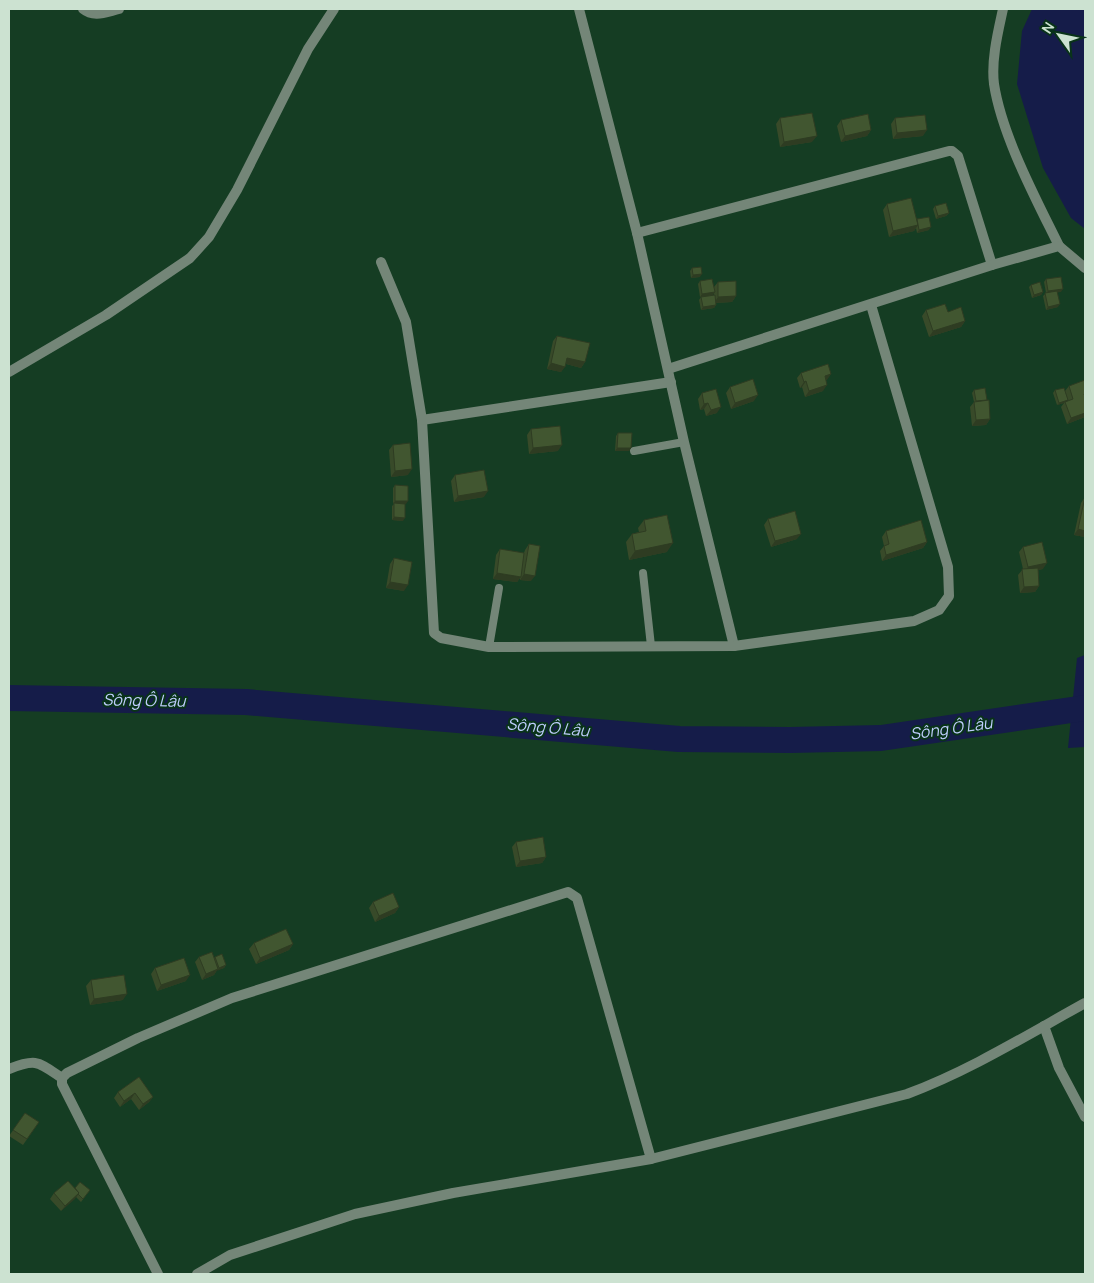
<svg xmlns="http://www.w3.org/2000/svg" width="1094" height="1283" font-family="Manrope,sans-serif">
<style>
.water{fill:#151c49}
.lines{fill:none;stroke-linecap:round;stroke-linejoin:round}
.river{stroke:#151c49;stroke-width:26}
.lane{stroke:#748678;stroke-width:8}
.street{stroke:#748678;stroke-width:10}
.wall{fill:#384a29}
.shaded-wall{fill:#2e3c22}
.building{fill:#415630;stroke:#2e3c22}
.labels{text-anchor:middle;stroke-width:4;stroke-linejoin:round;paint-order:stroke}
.water-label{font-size:16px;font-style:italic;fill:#c0cefe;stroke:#093319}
</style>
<rect width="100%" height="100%" fill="#153d23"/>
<g class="water">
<path d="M 1032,9 L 1085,9 L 1085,229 L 1071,218 L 1043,168 L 1017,84 L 1022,31 Z"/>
<path d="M 1085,655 L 1085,747 L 1068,748 L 1077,658 Z"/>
</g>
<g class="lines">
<path class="river" d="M 9,698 L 246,702 L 679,739 L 790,740 L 881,738 L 1085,708"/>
<g class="lane">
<path d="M 634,451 L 684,442"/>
<path d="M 643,573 L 651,646"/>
<path d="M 489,647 L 499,588"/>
</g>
<g class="street">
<path d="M 83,9 C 94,18 106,12 119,9"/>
<path d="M 579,9 L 637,233 L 684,442 L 734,646"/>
<path d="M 1003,9 C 998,32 991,60 994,84 C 1002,136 1036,199 1059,246"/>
<path d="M 637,233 L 949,151 L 952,151 L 958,156 L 992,265"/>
<path d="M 381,262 L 406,322 L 422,420 L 434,633 L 441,638 L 489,647 L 734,646 L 914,621 L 939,610 L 949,596 L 948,567 L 871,305"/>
<path d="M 668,369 L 992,265 L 1059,246 L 1085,268"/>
<path d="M 9,372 L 106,315 L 190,258 L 209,237 L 237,190 L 308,49 L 334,9"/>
<path d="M 422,420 L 671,382"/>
<path d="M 1044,1026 L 1059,1068 L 1085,1117"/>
<path d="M 9,1069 C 37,1058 38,1062 62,1078"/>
<path d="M 158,1274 L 62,1084 L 62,1078 L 67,1073 L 138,1038 L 232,998 L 568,892 L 577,898 L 651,1159"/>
<path d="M 197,1274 L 230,1255 L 355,1214 L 453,1193 L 651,1159 L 907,1094 C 969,1071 1027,1035 1085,1003"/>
</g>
</g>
<g class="wall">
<path d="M 780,118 L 812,142 L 780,147 L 776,124 Z"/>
<path d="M 895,118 L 923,136 L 893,139 L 891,124 Z"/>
<path d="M 841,120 L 871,130 L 867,136 L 841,142 L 837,126 Z"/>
<path d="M 887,204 L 916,220 L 929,230 L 917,233 L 916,228 L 914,231 L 889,237 L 883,210 Z"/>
<path d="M 935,206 L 949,213 L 946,216 L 936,219 L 933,209 Z"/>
<path d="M 692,268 L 700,277 L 691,278 L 690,271 Z"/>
<path d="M 1046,279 L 1061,292 L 1057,292 L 1058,307 L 1046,310 L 1043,296 L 1046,293 L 1044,282 Z"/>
<path d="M 700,281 L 714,287 L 718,282 L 736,296 L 732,302 L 716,303 L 716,305 L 714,308 L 701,310 L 699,300 L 701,297 L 714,295 L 714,293 L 713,295 L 700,297 L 698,284 Z"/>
<path d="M 1031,285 L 1043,292 L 1041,295 L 1032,298 L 1029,287 Z"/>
<path d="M 926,310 L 948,312 L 965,321 L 961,327 L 929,337 L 922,316 Z"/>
<path d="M 557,336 L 585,362 L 581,368 L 566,364 L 561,372 L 547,369 L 553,341 Z"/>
<path d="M 801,373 L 831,374 L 826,380 L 823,391 L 805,397 L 802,387 L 800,388 L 797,378 Z"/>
<path d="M 1069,386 L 1085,417 L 1067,424 L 1061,407 L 1064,403 L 1057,405 L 1053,393 L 1055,390 L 1067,401 L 1068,401 L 1065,391 Z"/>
<path d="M 730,387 L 754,401 L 731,409 L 726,393 Z"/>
<path d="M 974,390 L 990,419 L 986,425 L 972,426 L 970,407 L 974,402 L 972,393 Z"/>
<path d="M 702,393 L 717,413 L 706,416 L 704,409 L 700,410 L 698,399 Z"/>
<path d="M 531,429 L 558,451 L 529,454 L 527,435 Z"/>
<path d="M 618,433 L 631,448 L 629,451 L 615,451 L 616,436 Z"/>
<path d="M 393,445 L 408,475 L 391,477 L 389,450 Z"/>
<path d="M 455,475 L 484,497 L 454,502 L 451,481 Z"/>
<path d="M 395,485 L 405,504 L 403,521 L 392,520 L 392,506 L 394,504 L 393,503 L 393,488 Z"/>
<path d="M 1085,497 L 1085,537 L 1074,535 L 1081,503 Z"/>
<path d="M 768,519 L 797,539 L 771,547 L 764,525 Z"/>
<path d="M 644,520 L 667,552 L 629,560 L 626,542 L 632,534 L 639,532 L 638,528 Z"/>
<path d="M 886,531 L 927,542 L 923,548 L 882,561 L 880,551 L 884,546 L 882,537 Z"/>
<path d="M 529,544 L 531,581 L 520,580 L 520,578 L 517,582 L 493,579 L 496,555 L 500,549 L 524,553 L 525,550 Z"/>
<path d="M 1023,547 L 1043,569 L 1038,570 L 1039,586 L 1035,592 L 1020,593 L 1018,575 L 1023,569 L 1019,552 Z"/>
<path d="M 394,558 L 404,591 L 386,588 L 390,564 Z"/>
<path d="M 516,842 L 546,857 L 542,863 L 516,867 L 512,847 Z"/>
<path d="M 373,902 L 399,907 L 395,913 L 375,922 L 369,908 Z"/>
<path d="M 254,943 L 293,944 L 289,950 L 256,964 L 249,949 Z"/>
<path d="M 199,957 L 214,958 L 215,957 L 226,965 L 224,968 L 217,970 L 214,975 L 202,980 L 195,962 Z"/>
<path d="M 155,968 L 186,981 L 157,991 L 151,974 Z"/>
<path d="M 91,980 L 123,1000 L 90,1005 L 86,986 Z"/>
<path d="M 139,1077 L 153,1097 L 149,1102 L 139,1110 L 131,1099 L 120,1107 L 114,1098 L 118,1092 Z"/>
<path d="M 25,1113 L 39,1122 L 23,1145 L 9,1136 Z"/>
<path d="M 75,1188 L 90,1190 L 81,1202 L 76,1197 L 61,1211 L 50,1199 L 54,1193 Z"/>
</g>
<g class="shaded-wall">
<path d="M 871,130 L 867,136 L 841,142 L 845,136 Z"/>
<path d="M 927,130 L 923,136 L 893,139 L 897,133 Z"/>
<path d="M 817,136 L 812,142 L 780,147 L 784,142 Z"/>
<path d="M 949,213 L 946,216 L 936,219 L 938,216 Z"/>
<path d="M 918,225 L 914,231 L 889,237 L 893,231 Z"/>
<path d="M 931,227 L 929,230 L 917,233 L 919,230 Z"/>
<path d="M 702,274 L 700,277 L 691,278 L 693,275 Z"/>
<path d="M 1063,289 L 1061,292 L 1046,294 L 1048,291 Z"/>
<path d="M 715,292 L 713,295 L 700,297 L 702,294 Z"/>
<path d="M 1043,292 L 1041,295 L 1032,298 L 1034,295 Z"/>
<path d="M 736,296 L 732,302 L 714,303 L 718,297 Z"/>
<path d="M 1060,304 L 1058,307 L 1046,310 L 1048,307 Z"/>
<path d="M 716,305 L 714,308 L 701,310 L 703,307 Z"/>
<path d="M 965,321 L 961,327 L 929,337 L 933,331 Z"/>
<path d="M 567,358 L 585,362 L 581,368 L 563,363 Z"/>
<path d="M 551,363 L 565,367 L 561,372 L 547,369 Z"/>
<path d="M 831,374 L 827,380 L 821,381 L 825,376 Z"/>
<path d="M 806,381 L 802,387 L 800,388 L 804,382 Z"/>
<path d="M 827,385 L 823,391 L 805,397 L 809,391 Z"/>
<path d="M 758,395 L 754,401 L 731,409 L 735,403 Z"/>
<path d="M 1068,400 L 1066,403 L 1065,402 L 1064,403 L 1057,405 L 1059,403 Z"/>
<path d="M 708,403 L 704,409 L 700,410 L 704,404 Z"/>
<path d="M 721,407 L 717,413 L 706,416 L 711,410 Z"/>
<path d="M 1085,413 L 1085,417 L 1067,424 L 1071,418 Z"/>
<path d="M 990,419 L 986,425 L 972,426 L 976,420 Z"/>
<path d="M 562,445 L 558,451 L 529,454 L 533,448 Z"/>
<path d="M 617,448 L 631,448 L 629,451 L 615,451 Z"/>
<path d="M 412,469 L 408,475 L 391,477 L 395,471 Z"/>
<path d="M 488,491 L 484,497 L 454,502 L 458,496 Z"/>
<path d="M 395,501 L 408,501 L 406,504 L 393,503 Z"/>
<path d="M 394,517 L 405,518 L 403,521 L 392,520 Z"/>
<path d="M 1078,529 L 1085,531 L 1085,537 L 1074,535 Z"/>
<path d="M 801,534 L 797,539 L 771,547 L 775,541 Z"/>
<path d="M 927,542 L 923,548 L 882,561 L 886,555 Z"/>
<path d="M 673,543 L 667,552 L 629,560 L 635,551 Z"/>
<path d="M 1047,563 L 1043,569 L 1024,573 L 1028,567 Z"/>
<path d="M 497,573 L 521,577 L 517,582 L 493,579 Z"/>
<path d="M 524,574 L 535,576 L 531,581 L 520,580 Z"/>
<path d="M 390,582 L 408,585 L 404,591 L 386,588 Z"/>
<path d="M 1039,586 L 1035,592 L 1020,593 L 1024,587 Z"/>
<path d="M 546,857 L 542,863 L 516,867 L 520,861 Z"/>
<path d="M 399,907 L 395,913 L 375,922 L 379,916 Z"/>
<path d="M 293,944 L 289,950 L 256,964 L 260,958 Z"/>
<path d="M 226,965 L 224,968 L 217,971 L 219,968 Z"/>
<path d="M 218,969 L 214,975 L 202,980 L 206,974 Z"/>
<path d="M 190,975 L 186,981 L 157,991 L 161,985 Z"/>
<path d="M 127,994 L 123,1000 L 90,1005 L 94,999 Z"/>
<path d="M 135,1093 L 131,1099 L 120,1107 L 124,1101 Z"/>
<path d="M 153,1097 L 149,1102 L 139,1110 L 143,1104 Z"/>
<path d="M 79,1193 L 75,1199 L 61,1211 L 65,1206 Z"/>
</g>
<g class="building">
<path d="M 812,113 L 817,136 L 784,142 L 780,118 Z"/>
<path d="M 868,114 L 871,130 L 845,136 L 841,120 Z"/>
<path d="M 925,115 L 927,130 L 897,133 L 895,118 Z"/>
<path d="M 911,198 L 918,225 L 893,231 L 887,204 Z"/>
<path d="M 946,203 L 949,213 L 938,216 L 935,206 Z"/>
<path d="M 929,217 L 931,227 L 919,230 L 917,219 Z"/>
<path d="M 701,267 L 702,274 L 693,275 L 692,268 Z"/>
<path d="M 1061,277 L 1063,289 L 1048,291 L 1046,279 Z"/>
<path d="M 712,279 L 715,292 L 702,294 L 700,281 Z"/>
<path d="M 736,281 L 736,296 L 718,297 L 718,282 Z"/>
<path d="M 1040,282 L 1043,292 L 1034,295 L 1031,285 Z"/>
<path d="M 1057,291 L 1060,304 L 1048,307 L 1045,293 Z"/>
<path d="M 715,295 L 716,305 L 703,307 L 701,297 Z"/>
<path d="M 945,304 L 948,312 L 961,307 L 965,321 L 933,331 L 926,310 Z"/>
<path d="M 557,336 L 590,343 L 585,362 L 567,358 L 565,367 L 551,363 Z"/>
<path d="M 828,364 L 831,374 L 825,376 L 827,385 L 809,391 L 806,381 L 804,382 L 801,373 Z"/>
<path d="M 753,379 L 758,395 L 735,403 L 730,387 Z"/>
<path d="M 1085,380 L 1085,394 L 1084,394 L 1085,397 L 1085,413 L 1071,418 L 1065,402 L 1073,399 L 1069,386 Z"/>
<path d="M 985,388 L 987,400 L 976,401 L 974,390 Z"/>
<path d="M 1064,388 L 1068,400 L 1059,403 L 1055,390 Z"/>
<path d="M 716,389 L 721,407 L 711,410 L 708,403 L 704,404 L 702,393 Z"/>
<path d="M 989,400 L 990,419 L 976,420 L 974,402 Z"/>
<path d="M 560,426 L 562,445 L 533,448 L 531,429 Z"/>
<path d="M 618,433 L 632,433 L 631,448 L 617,448 Z"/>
<path d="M 410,443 L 412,469 L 395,471 L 393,445 Z"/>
<path d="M 484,470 L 488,491 L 458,496 L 455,475 Z"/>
<path d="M 395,485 L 408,486 L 408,501 L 395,501 Z"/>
<path d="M 1085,497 L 1085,531 L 1078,529 Z"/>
<path d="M 394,503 L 405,504 L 405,518 L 394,517 Z"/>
<path d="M 795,511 L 801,534 L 775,541 L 768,519 Z"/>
<path d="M 667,515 L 673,543 L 635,551 L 632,534 L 646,531 L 644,520 Z"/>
<path d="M 921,520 L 927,542 L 886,555 L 884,546 L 889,544 L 886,531 Z"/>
<path d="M 1042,542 L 1047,563 L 1028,567 L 1023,547 Z"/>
<path d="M 529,544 L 540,546 L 535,576 L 524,574 Z"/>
<path d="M 500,549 L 524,553 L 521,577 L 497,573 Z"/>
<path d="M 394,558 L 412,562 L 408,585 L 390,582 Z"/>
<path d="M 1038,568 L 1039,586 L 1024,587 L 1022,569 Z"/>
<path d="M 543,837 L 546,857 L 520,861 L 516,842 Z"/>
<path d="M 393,893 L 399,907 L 379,916 L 373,902 Z"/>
<path d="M 286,929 L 293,944 L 260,958 L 254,943 Z"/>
<path d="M 212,952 L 218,969 L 206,974 L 199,957 Z"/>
<path d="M 222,954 L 226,965 L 219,968 L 215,957 Z"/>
<path d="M 184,958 L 190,975 L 161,985 L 155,968 Z"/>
<path d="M 124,975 L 127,994 L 94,999 L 91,980 Z"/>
<path d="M 139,1077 L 153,1097 L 143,1104 L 135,1093 L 124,1101 L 118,1092 Z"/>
<path d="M 25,1113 L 39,1122 L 27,1139 L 13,1130 Z"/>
<path d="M 68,1181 L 79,1193 L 65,1206 L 54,1193 Z"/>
<path d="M 80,1182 L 90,1190 L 83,1199 L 78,1194 L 79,1193 L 75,1188 Z"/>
</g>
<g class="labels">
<g class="water-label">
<text transform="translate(144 700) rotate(1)" y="6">Sông Ô Lâu</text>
<text transform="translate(548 727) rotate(5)" y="6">Sông Ô Lâu</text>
<text transform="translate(951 728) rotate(-8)" y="6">Sông Ô Lâu</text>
</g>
</g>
<rect width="1094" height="1283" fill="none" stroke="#cce2d1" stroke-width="20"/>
<g transform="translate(1059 35) rotate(303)" stroke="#093319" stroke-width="4" paint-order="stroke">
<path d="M0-4L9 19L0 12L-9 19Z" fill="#cce2d1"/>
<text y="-8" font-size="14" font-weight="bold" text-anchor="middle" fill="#cce2d1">N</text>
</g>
</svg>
